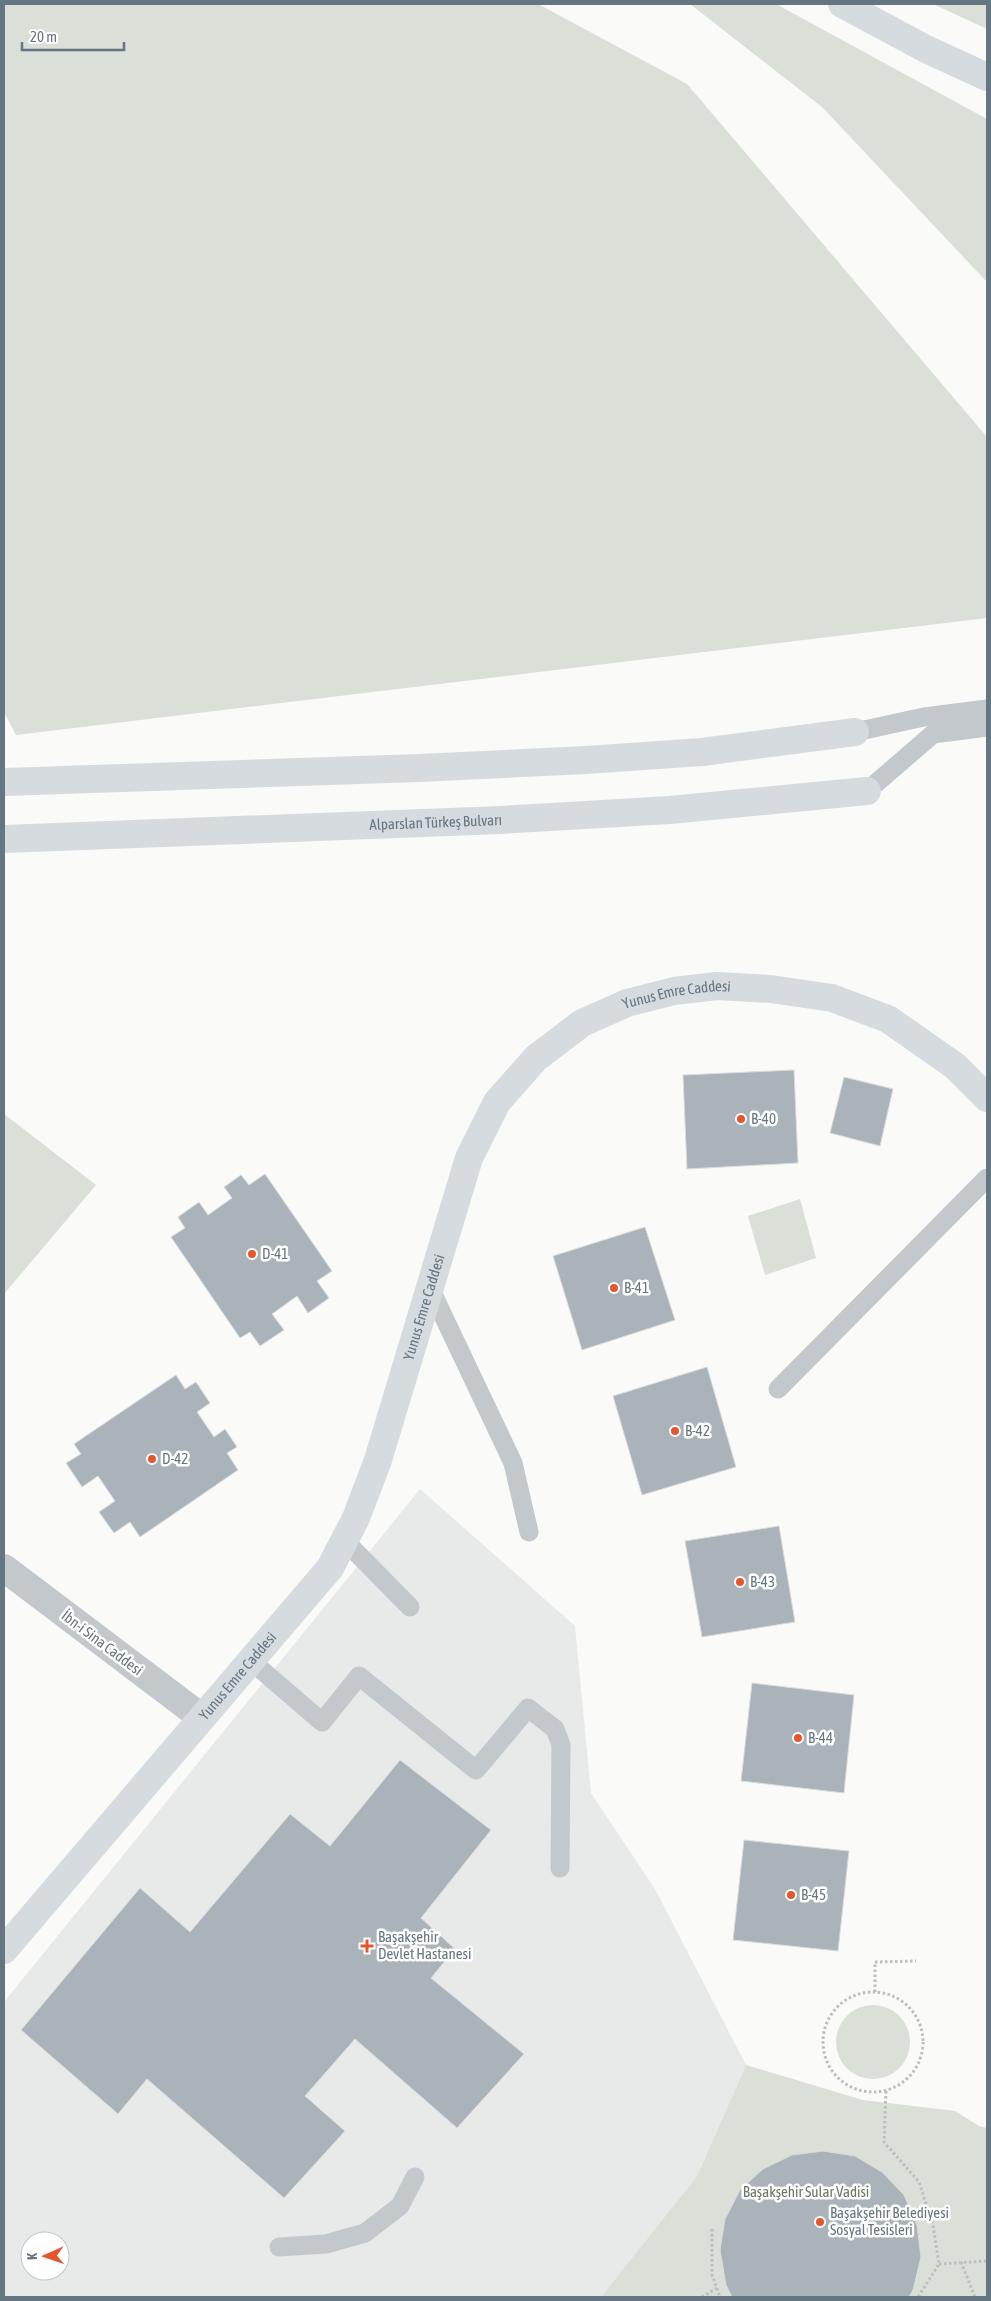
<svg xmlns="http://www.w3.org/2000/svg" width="991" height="2301" font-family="'Asap Condensed',sans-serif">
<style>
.built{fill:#e8e9e9;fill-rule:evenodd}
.green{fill:#dadfd7}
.building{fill:#aab3b9;stroke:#dcdcda}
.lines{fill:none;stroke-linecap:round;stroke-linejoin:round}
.path{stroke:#bbbfc2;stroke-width:3;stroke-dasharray:2.5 2.5;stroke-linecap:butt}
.lane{stroke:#c3c8cc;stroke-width:19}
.street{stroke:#c3c8cc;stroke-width:28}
.secondary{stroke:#d6dbdf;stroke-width:28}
.primary{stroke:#d6dbdf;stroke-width:28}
.highway{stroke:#d6dbdf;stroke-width:28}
.poi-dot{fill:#e4572e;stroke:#fff;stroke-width:2}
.labels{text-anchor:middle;stroke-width:5;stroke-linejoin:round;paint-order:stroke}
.street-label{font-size:15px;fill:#657683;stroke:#fff}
.poi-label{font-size:15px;fill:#657683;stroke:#fff;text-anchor:start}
.park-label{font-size:15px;fill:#687a64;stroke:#fff}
</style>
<rect width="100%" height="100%" fill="#fafaf8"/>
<path class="built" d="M 420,1489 L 575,1626 L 591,1793 L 655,1889 L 746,2065 L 697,2176 L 601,2297 L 4,2297 L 4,2002 ZM 30,2241 L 60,2241 L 60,2271 L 30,2271 Z"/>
<g class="green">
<path d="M 4,4 L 538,4 L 687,84 L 987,437 L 987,618 L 16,735 L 4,712 Z"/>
<path d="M 690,4 L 776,4 L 987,119 L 987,282 L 822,107 Z"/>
<path d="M 933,4 L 987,4 L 987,29 Z"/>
<path d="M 4,1114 L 96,1185 L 4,1294 Z"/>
<path d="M 800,1199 L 816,1258 L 765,1275 L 748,1216 Z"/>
<circle cx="873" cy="2042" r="37"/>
<path d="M 746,2065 L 863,2100 L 955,2111 L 979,2126 L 987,2128 L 987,2297 L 601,2297 L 697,2176 Z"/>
</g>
<g class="building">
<path d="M 794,1070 L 798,1163 L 687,1169 L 683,1075 Z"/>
<path d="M 844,1077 L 893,1089 L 880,1146 L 830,1133 Z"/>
<path d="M 265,1174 L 332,1271 L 317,1281 L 329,1298 L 308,1313 L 297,1296 L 272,1314 L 284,1330 L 260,1346 L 250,1332 L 240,1338 L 171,1237 L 185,1228 L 178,1217 L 199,1202 L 208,1215 L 232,1198 L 224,1187 L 241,1175 L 249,1185 Z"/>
<path d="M 645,1227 L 675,1320 L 582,1350 L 553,1256 Z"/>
<path d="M 707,1367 L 736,1467 L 642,1495 L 613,1396 Z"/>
<path d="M 176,1375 L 185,1389 L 196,1382 L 210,1403 L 197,1412 L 214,1437 L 225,1429 L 237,1447 L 227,1453 L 238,1470 L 140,1537 L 130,1522 L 114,1533 L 99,1512 L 115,1501 L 98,1476 L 82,1487 L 66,1463 L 81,1454 L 74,1444 Z"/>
<path d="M 779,1526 L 795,1622 L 702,1637 L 685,1541 Z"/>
<path d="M 752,1683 L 854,1695 L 844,1793 L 741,1781 Z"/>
<path d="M 400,1760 L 491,1830 L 421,1918 L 455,1949 L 431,1978 L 524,2054 L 457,2128 L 355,2039 L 305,2096 L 345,2131 L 284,2198 L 147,2079 L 118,2114 L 21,2030 L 140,1888 L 190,1932 L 290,1814 L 330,1846 Z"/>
<path d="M 744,1840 L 849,1851 L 838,1951 L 733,1940 Z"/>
<path d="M 823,2151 L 855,2156 L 882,2172 L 904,2195 L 917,2225 L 921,2257 L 913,2290 L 909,2297 L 732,2297 L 726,2285 L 720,2250 L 725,2219 L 740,2190 L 763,2169 L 792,2155 Z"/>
</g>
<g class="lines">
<g class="path">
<circle cx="873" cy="2042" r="50"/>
<path d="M 875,1992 L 875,1962 L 916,1961"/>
<path d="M 886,2091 L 884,2142 L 919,2182 L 933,2225 L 939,2264 L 918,2297"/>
<path d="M 712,2229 L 712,2275 L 720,2297"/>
<path d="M 961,2262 L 975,2297"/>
<path d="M 939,2264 L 987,2261"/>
<path d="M 702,2297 L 717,2288"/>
</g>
<g class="lane">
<path d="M 855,732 L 924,717 L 987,709"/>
<path d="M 867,791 L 933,734 L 987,727"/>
<path d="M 430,1288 L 513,1463 L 529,1532"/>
<path d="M 778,1389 L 987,1178"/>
<path d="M 344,1540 L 410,1607"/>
<path d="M 251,1661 L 322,1722 L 359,1676 L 476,1770 L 528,1708 L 555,1729 L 561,1745 L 560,1868"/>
<path d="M 279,2247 L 326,2244 L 365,2233 L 400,2206 L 415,2177"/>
</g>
<path class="street" d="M 4,1568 L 201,1717"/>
<path class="secondary" id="s1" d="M 4,1950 L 330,1568 L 356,1518 L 378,1460 L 469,1158 L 497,1102 L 536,1058 L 582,1023 L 627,1003 L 674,991 L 717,986 L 771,989 L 832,998 L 888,1019 L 955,1066 L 987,1098"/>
<g class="primary">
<path d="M 4,782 L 419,768 L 586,760 L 702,752 L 855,732"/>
<path id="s2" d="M 4,839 L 501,820 L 670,810 L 867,791"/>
</g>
<path class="highway" d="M 842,4 L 926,49 L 987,77"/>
</g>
<g class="poi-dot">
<circle cx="741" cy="1119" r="5"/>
<circle cx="252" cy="1254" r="5"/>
<circle cx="614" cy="1288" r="5"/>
<circle cx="675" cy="1431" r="5"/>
<circle cx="152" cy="1459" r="5"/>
<circle cx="740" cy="1582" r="5"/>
<circle cx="798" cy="1738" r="5"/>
<circle cx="791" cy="1895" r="5"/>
<path d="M364.5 1938.5h5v5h5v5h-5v5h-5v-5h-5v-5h5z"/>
<circle cx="820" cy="2222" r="5"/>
</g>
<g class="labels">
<g class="street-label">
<text dy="5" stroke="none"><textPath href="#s2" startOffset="432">Alparslan Türkeş Bulvarı</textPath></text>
<text dy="5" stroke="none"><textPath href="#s1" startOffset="1215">Yunus Emre Caddesi</textPath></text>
<text dy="5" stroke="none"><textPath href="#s1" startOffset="780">Yunus Emre Caddesi</textPath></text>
<text transform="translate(102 1643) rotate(37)" y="5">İbn-i Sina Caddesi</text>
<text dy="5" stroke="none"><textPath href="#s1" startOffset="360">Yunus Emre Caddesi</textPath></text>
</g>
<g class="poi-label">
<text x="751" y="1124">B-40</text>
<text x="262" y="1259">D-41</text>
<text x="624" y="1293">B-41</text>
<text x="685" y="1436">B-42</text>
<text x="162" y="1464">D-42</text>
<text x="750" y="1587">B-43</text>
<text x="808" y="1743">B-44</text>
<text x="801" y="1900">B-45</text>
<text x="378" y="1942">Başakşehir<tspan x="378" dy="17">Devlet Hastanesi</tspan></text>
<text x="830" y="2218">Başakşehir Belediyesi<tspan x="830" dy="17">Sosyal Tesisleri</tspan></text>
</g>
<g class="park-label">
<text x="806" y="2197">Başakşehir Sular Vadisi</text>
</g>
</g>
<rect width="991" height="2301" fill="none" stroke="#657683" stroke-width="10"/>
<g transform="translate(45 2256) rotate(268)"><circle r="24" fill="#ffffff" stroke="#c1c8cd"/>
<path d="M0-4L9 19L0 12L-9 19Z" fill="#e4572e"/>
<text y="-8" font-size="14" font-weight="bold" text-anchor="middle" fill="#657683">K</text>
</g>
<path d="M22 42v8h102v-8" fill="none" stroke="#657683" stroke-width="2.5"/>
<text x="30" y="42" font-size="15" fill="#657683" stroke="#ffffff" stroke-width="4" paint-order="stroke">20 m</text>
</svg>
